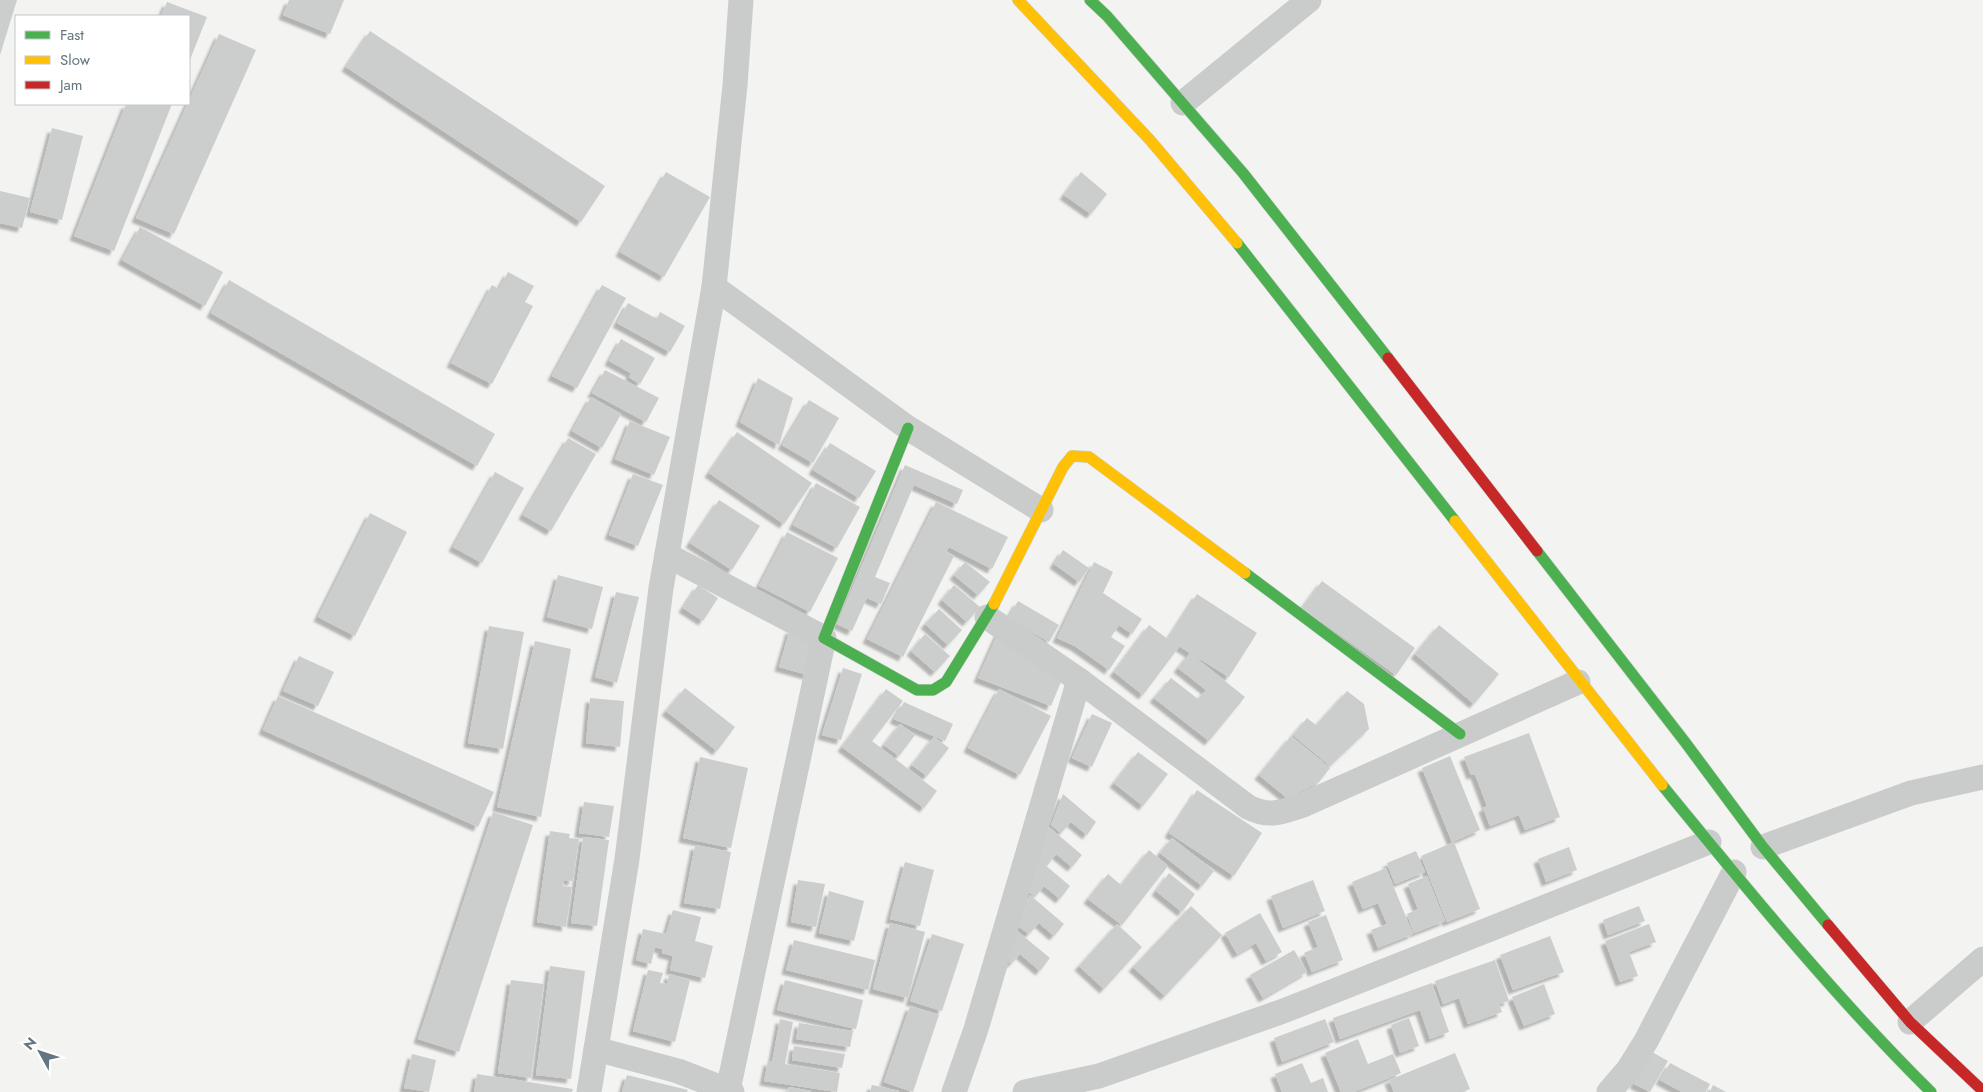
<svg xmlns="http://www.w3.org/2000/svg" width="1983" height="1092" font-family="Jost,sans-serif">
<style>
.building{fill:#cccecd;filter:url(#shadow)}
.lines{fill:none;stroke-linecap:round;stroke-linejoin:round}
.fast-casing{stroke:#d0d1d2;stroke-width:12}
.slow-casing{stroke:#d0d1d2;stroke-width:12}
.jam-casing{stroke:#d0d1d2;stroke-width:12}
.street{stroke:#cacccc;stroke-width:25}
.fast{stroke:#4caf50;stroke-width:11}
.slow{stroke:#ffc107;stroke-width:11}
.jam{stroke:#c62828;stroke-width:11}
</style>
<defs>
<filter id="shadow"><feDropShadow dx="-4.5" dy="4.5" stdDeviation="1" flood-color="#0004"/></filter>
</defs>
<rect width="100%" height="100%" fill="#f3f3f1"/>
<g class="building">
<path d="M 0,0 L 17,0 L 0,55 Z"/>
<path d="M 289,0 L 344,0 L 330,34 L 283,15 Z"/>
<path d="M 167,2 L 207,17 L 189,62 L 189,16 L 161,16 Z"/>
<path d="M 370,31 L 605,186 L 581,222 L 346,67 Z"/>
<path d="M 219,34 L 256,50 L 174,234 L 136,218 Z"/>
<path d="M 126,104 L 172,104 L 114,251 L 74,236 Z"/>
<path d="M 52,128 L 83,136 L 62,220 L 30,212 Z"/>
<path d="M 666,172 L 710,197 L 664,277 L 620,252 Z"/>
<path d="M 1081,172 L 1107,194 L 1091,214 L 1064,195 Z"/>
<path d="M 0,191 L 30,198 L 22,228 L 0,223 Z"/>
<path d="M 140,227 L 223,272 L 205,306 L 122,260 Z"/>
<path d="M 508,272 L 534,286 L 525,302 L 533,306 L 492,384 L 451,363 L 492,285 L 499,289 Z"/>
<path d="M 229,280 L 495,434 L 477,466 L 211,313 Z"/>
<path d="M 602,285 L 626,298 L 577,388 L 552,376 Z"/>
<path d="M 628,303 L 657,319 L 660,312 L 685,326 L 670,352 L 617,323 Z"/>
<path d="M 621,339 L 655,358 L 640,384 L 629,377 L 631,373 L 609,361 Z"/>
<path d="M 605,370 L 659,398 L 646,422 L 592,393 Z"/>
<path d="M 758,378 L 793,398 L 779,445 L 740,422 Z"/>
<path d="M 591,397 L 621,414 L 602,448 L 572,431 Z"/>
<path d="M 809,400 L 839,418 L 813,463 L 782,445 Z"/>
<path d="M 630,421 L 670,437 L 654,475 L 615,459 Z"/>
<path d="M 737,432 L 812,483 L 784,524 L 709,473 Z"/>
<path d="M 568,438 L 596,454 L 551,531 L 523,515 Z"/>
<path d="M 830,443 L 876,471 L 859,498 L 813,470 Z"/>
<path d="M 905,465 L 963,490 L 957,504 L 914,485 L 875,577 L 890,583 L 881,604 L 867,598 L 852,631 L 837,624 Z"/>
<path d="M 495,472 L 524,488 L 482,563 L 453,547 Z"/>
<path d="M 633,474 L 663,485 L 638,546 L 609,535 Z"/>
<path d="M 816,483 L 860,507 L 837,548 L 793,525 Z"/>
<path d="M 719,500 L 760,526 L 732,570 L 690,543 Z"/>
<path d="M 936,502 L 1008,537 L 992,569 L 949,547 L 946,552 L 954,556 L 903,657 L 867,639 Z"/>
<path d="M 370,513 L 407,532 L 355,636 L 318,617 Z"/>
<path d="M 787,532 L 838,558 L 810,612 L 759,586 Z"/>
<path d="M 1063,550 L 1089,568 L 1079,582 L 1054,564 Z"/>
<path d="M 965,562 L 990,582 L 978,595 L 954,575 Z"/>
<path d="M 1094,562 L 1113,572 L 1103,593 L 1142,619 L 1132,634 L 1119,625 L 1111,637 L 1125,646 L 1109,670 L 1075,646 L 1057,638 Z"/>
<path d="M 558,575 L 603,587 L 592,629 L 547,617 Z"/>
<path d="M 1322,581 L 1415,648 L 1396,675 L 1302,608 Z"/>
<path d="M 698,585 L 718,598 L 703,621 L 683,608 Z"/>
<path d="M 954,585 L 980,607 L 967,622 L 942,600 Z"/>
<path d="M 616,592 L 639,597 L 617,683 L 595,677 Z"/>
<path d="M 1197,594 L 1257,633 L 1229,677 L 1190,653 L 1245,697 L 1209,741 L 1154,698 L 1171,678 L 1198,699 L 1206,690 L 1178,668 L 1190,653 L 1174,643 L 1179,647 L 1143,695 L 1114,672 L 1149,625 L 1168,639 Z"/>
<path d="M 1018,601 L 1059,625 L 1049,642 L 1008,618 Z"/>
<path d="M 939,609 L 962,630 L 948,645 L 925,624 Z"/>
<path d="M 1439,625 L 1499,674 L 1474,704 L 1415,654 Z"/>
<path d="M 489,626 L 524,632 L 503,749 L 468,743 Z"/>
<path d="M 790,629 L 819,637 L 808,675 L 779,667 Z"/>
<path d="M 1000,629 L 1063,677 L 1051,706 L 978,678 Z"/>
<path d="M 925,634 L 950,656 L 935,672 L 911,651 Z"/>
<path d="M 535,641 L 571,649 L 541,817 L 497,807 Z"/>
<path d="M 299,656 L 334,672 L 318,706 L 283,691 Z"/>
<path d="M 843,668 L 862,674 L 841,740 L 822,735 Z"/>
<path d="M 685,688 L 735,727 L 717,751 L 666,711 Z"/>
<path d="M 886,689 L 903,701 L 872,741 L 937,791 L 924,808 L 842,747 Z"/>
<path d="M 999,689 L 1051,716 L 1020,775 L 968,748 Z"/>
<path d="M 1347,691 L 1364,704 L 1369,729 L 1330,766 L 1293,735 L 1307,718 L 1316,725 Z"/>
<path d="M 278,696 L 494,792 L 478,827 L 263,730 Z"/>
<path d="M 590,698 L 624,701 L 620,747 L 586,743 Z"/>
<path d="M 904,702 L 953,724 L 945,741 L 894,719 Z"/>
<path d="M 1092,714 L 1112,723 L 1092,767 L 1072,758 Z"/>
<path d="M 900,724 L 915,735 L 899,756 L 884,745 Z"/>
<path d="M 1529,733 L 1560,817 L 1525,830 L 1519,815 L 1490,826 L 1483,808 L 1487,806 L 1475,774 L 1471,775 L 1464,757 Z"/>
<path d="M 1291,736 L 1330,768 L 1319,782 L 1287,798 L 1259,775 Z"/>
<path d="M 934,737 L 949,748 L 927,776 L 912,765 Z"/>
<path d="M 1138,752 L 1168,774 L 1143,806 L 1114,783 Z"/>
<path d="M 1450,756 L 1480,830 L 1452,842 L 1422,768 Z"/>
<path d="M 700,757 L 748,768 L 731,848 L 683,838 Z"/>
<path d="M 1197,790 L 1262,833 L 1234,876 L 1169,833 Z"/>
<path d="M 1063,794 L 1096,822 L 1087,835 L 1071,822 L 1061,833 L 1051,825 Z"/>
<path d="M 584,802 L 614,806 L 609,837 L 579,833 Z"/>
<path d="M 493,812 L 533,825 L 459,1052 L 418,1039 Z"/>
<path d="M 1049,827 L 1082,855 L 1072,867 L 1056,854 L 1047,866 L 1037,857 Z"/>
<path d="M 550,831 L 570,834 L 569,838 L 579,839 L 573,881 L 564,880 L 563,886 L 572,887 L 566,927 L 537,922 Z"/>
<path d="M 583,837 L 609,840 L 597,926 L 571,923 Z"/>
<path d="M 1172,838 L 1214,871 L 1202,886 L 1160,853 Z"/>
<path d="M 1454,842 L 1480,909 L 1447,922 L 1421,856 Z"/>
<path d="M 695,845 L 731,852 L 720,909 L 684,903 Z"/>
<path d="M 1569,847 L 1577,870 L 1546,882 L 1538,859 Z"/>
<path d="M 1149,850 L 1168,866 L 1122,925 L 1088,899 L 1108,874 L 1121,885 Z"/>
<path d="M 1416,851 L 1425,872 L 1395,884 L 1387,863 Z"/>
<path d="M 1037,858 L 1070,886 L 1060,899 L 1044,886 L 1035,897 L 1025,889 Z"/>
<path d="M 905,862 L 934,870 L 920,926 L 890,919 Z"/>
<path d="M 1386,868 L 1413,934 L 1378,948 L 1371,930 L 1387,924 L 1378,903 L 1363,909 L 1352,882 Z"/>
<path d="M 1169,873 L 1195,894 L 1182,912 L 1156,891 Z"/>
<path d="M 1427,876 L 1445,921 L 1414,933 L 1407,914 L 1418,909 L 1408,884 Z"/>
<path d="M 798,880 L 825,884 L 816,927 L 791,922 Z"/>
<path d="M 1313,880 L 1325,911 L 1283,928 L 1271,896 Z"/>
<path d="M 829,891 L 864,901 L 854,941 L 819,933 Z"/>
<path d="M 1030,895 L 1064,924 L 1054,936 L 1039,923 L 1029,934 L 1018,926 Z"/>
<path d="M 1191,906 L 1222,935 L 1165,996 L 1133,967 Z"/>
<path d="M 1639,906 L 1645,921 L 1608,935 L 1603,920 Z"/>
<path d="M 673,910 L 701,917 L 695,941 L 713,946 L 705,978 L 670,970 L 673,956 L 662,953 L 662,949 L 655,947 L 651,964 L 636,960 L 643,929 L 666,934 Z"/>
<path d="M 1260,913 L 1282,952 L 1266,961 L 1256,943 L 1237,954 L 1225,933 Z"/>
<path d="M 1326,915 L 1343,960 L 1312,972 L 1304,953 L 1318,947 L 1308,922 Z"/>
<path d="M 890,923 L 925,932 L 908,998 L 873,989 Z"/>
<path d="M 1117,924 L 1142,947 L 1104,989 L 1079,966 Z"/>
<path d="M 1649,924 L 1656,942 L 1629,952 L 1638,976 L 1620,982 L 1605,941 Z"/>
<path d="M 1016,930 L 1050,958 L 1040,971 L 1020,954 L 1012,963 L 1005,961 Z"/>
<path d="M 932,934 L 964,944 L 942,1011 L 910,1001 Z"/>
<path d="M 1550,936 L 1564,972 L 1513,990 L 1500,955 Z"/>
<path d="M 794,940 L 875,960 L 868,990 L 786,970 Z"/>
<path d="M 1294,950 L 1307,972 L 1263,998 L 1250,975 Z"/>
<path d="M 1495,960 L 1509,1001 L 1499,1004 L 1502,1012 L 1468,1024 L 1459,998 L 1443,1004 L 1435,981 Z"/>
<path d="M 550,966 L 585,971 L 571,1079 L 536,1075 Z"/>
<path d="M 648,970 L 663,973 L 660,983 L 667,984 L 669,974 L 690,980 L 675,1042 L 633,1031 Z"/>
<path d="M 511,980 L 544,984 L 531,1078 L 498,1073 Z"/>
<path d="M 785,980 L 863,1000 L 856,1029 L 777,1010 Z"/>
<path d="M 1432,983 L 1449,1032 L 1430,1039 L 1420,1010 L 1340,1039 L 1333,1018 Z"/>
<path d="M 1544,984 L 1555,1014 L 1524,1026 L 1512,997 Z"/>
<path d="M 910,1006 L 939,1015 L 913,1092 L 884,1082 Z"/>
<path d="M 1409,1018 L 1419,1046 L 1400,1053 L 1391,1025 Z"/>
<path d="M 780,1019 L 793,1022 L 785,1064 L 840,1073 L 837,1092 L 764,1081 L 768,1061 L 772,1062 Z"/>
<path d="M 1325,1019 L 1334,1042 L 1282,1062 L 1274,1038 Z"/>
<path d="M 799,1023 L 853,1031 L 850,1047 L 796,1039 Z"/>
<path d="M 1358,1039 L 1368,1064 L 1393,1054 L 1401,1073 L 1354,1092 L 1341,1092 L 1325,1053 Z"/>
<path d="M 794,1046 L 845,1054 L 842,1068 L 792,1060 Z"/>
<path d="M 1652,1052 L 1668,1061 L 1650,1092 L 1634,1084 Z"/>
<path d="M 1455,1053 L 1470,1089 L 1462,1092 L 1394,1092 L 1389,1080 Z"/>
<path d="M 412,1054 L 436,1060 L 429,1092 L 404,1088 Z"/>
<path d="M 1302,1063 L 1311,1083 L 1323,1078 L 1328,1092 L 1282,1092 L 1275,1074 Z"/>
<path d="M 1670,1063 L 1710,1084 L 1706,1092 L 1682,1092 L 1660,1080 Z"/>
<path d="M 477,1074 L 573,1089 L 572,1092 L 474,1092 Z"/>
<path d="M 627,1075 L 688,1090 L 687,1092 L 622,1092 Z"/>
<path d="M 872,1085 L 899,1091 L 899,1092 L 870,1092 Z"/>
<path d="M 1713,1085 L 1726,1092 L 1710,1092 Z"/>
<path d="M 789,1087 L 811,1091 L 811,1092 L 788,1092 Z"/>
</g>
<g class="lines">
<defs>
<g id="fast">
<path d="M 1090,0 L 1107,16 L 1243,173 L 1388,358"/>
<path d="M 1237,243 L 1455,521"/>
<path d="M 908,428 L 824,638 L 917,690 L 933,690 L 946,682 L 994,604"/>
<path d="M 1537,551 L 1685,742 L 1763,847 L 1828,925"/>
<path d="M 1245,573 L 1460,734"/>
<path d="M 1662,785 C 1748,890 1834,996 1931,1092"/>
</g>
<g id="slow">
<path d="M 1018,0 L 1150,140 L 1237,243"/>
<path d="M 1455,521 L 1662,785"/>
<path d="M 994,604 L 1063,467 L 1072,456 L 1089,457 L 1245,573"/>
</g>
<g id="jam">
<path d="M 1388,358 L 1537,551"/>
<path d="M 1828,925 L 1910,1022 L 1983,1091"/>
</g>
</defs>
<use href="#fast" class="fast-casing"/>
<use href="#slow" class="slow-casing"/>
<use href="#jam" class="jam-casing"/>
<g class="street">
<path d="M 1183,103 L 1309,0"/>
<path d="M 714,287 L 908,428 L 1041,510"/>
<path d="M 667,555 L 824,638 L 728,1090"/>
<path d="M 987,617 L 1079,680 L 1248,807 C 1270,818 1281,812 1303,805 L 1578,682"/>
<path d="M 1763,847 L 1911,793 L 1983,777"/>
<path d="M 1910,1022 L 1983,959"/>
<path d="M 596,1049 L 678,1071 L 732,1092"/>
<path d="M 589,1092 L 627,859 L 661,588 L 714,287 L 735,85 L 741,0"/>
<path d="M 954,1092 L 976,1029 L 1079,680"/>
<path d="M 1025,1092 L 1099,1076 L 1286,1010 L 1709,842"/>
<path d="M 1609,1092 L 1628,1070 L 1646,1041 L 1734,872"/>
</g>
<use href="#fast" class="fast"/>
<use href="#slow" class="slow"/>
<use href="#jam" class="jam"/>
</g>
<rect x="15" y="15" width="175" height="90" fill="#ffffff" stroke="#c1c8cd"/>
<rect x="25" y="31" width="25" height="8" fill="#4caf50" stroke="#c1c8cd"/>
<text x="60" y="40" font-size="15" fill="#637581">Fast</text>
<rect x="25" y="56" width="25" height="8" fill="#ffc107" stroke="#c1c8cd"/>
<text x="60" y="65" font-size="15" fill="#637581">Slow</text>
<rect x="25" y="81" width="25" height="8" fill="#c62828" stroke="#c1c8cd"/>
<text x="60" y="90" font-size="15" fill="#637581">Jam</text>
<g transform="translate(40 1052) rotate(310)" stroke="#ffffff" stroke-width="4" paint-order="stroke">
<path d="M0-4L9 19L0 12L-9 19Z" fill="#637581"/>
<text y="-8" font-size="14" font-weight="bold" text-anchor="middle" fill="#637581">N</text>
</g>
</svg>
